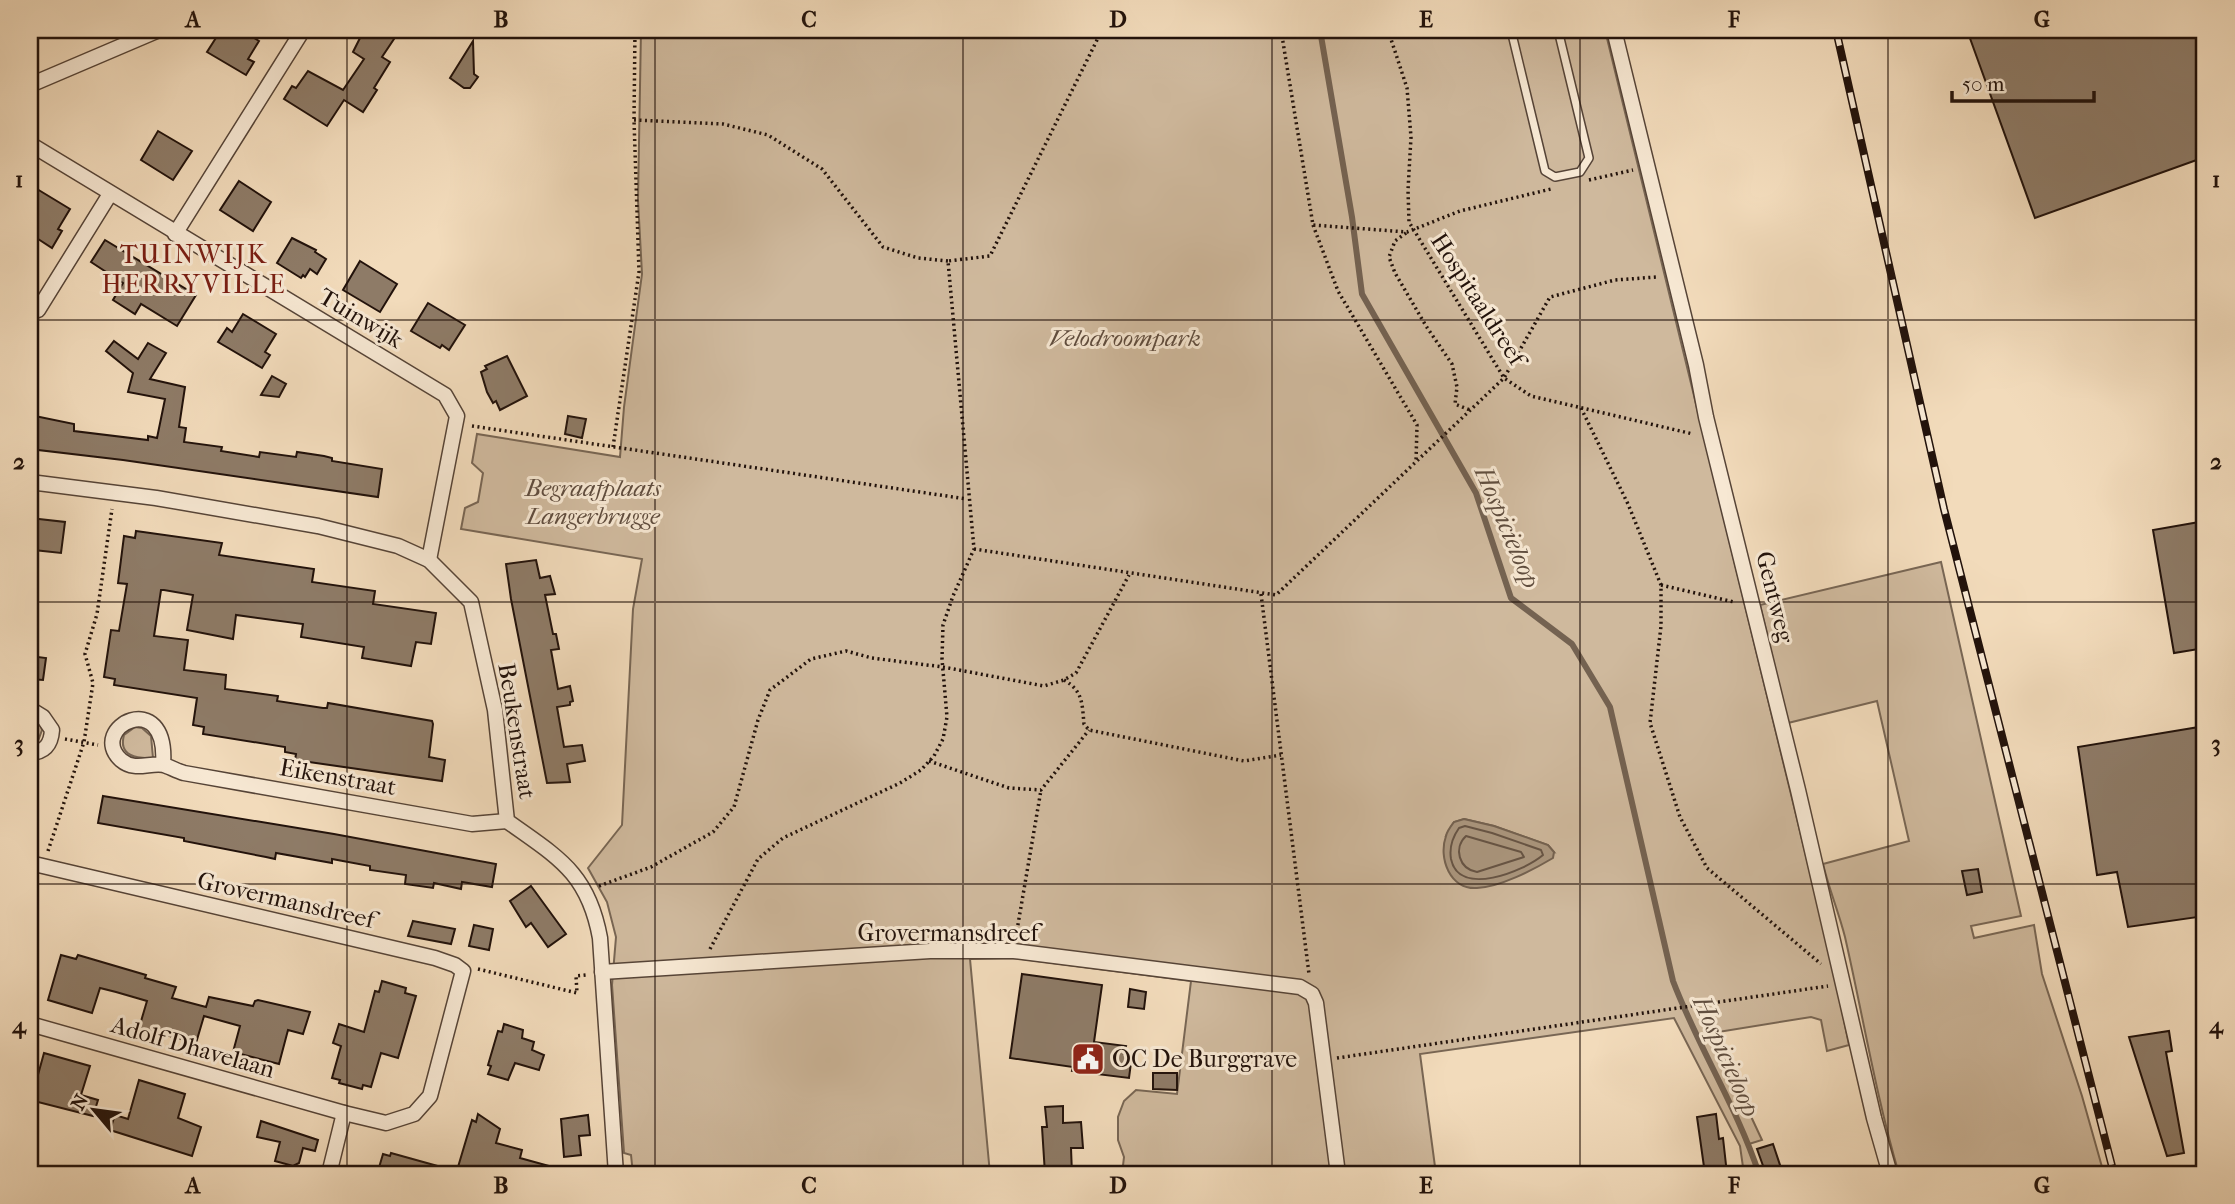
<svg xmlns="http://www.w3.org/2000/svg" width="2235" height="1204" font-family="'IM FELL French Canon',serif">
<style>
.green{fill:#cfb99d;stroke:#786654;stroke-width:2;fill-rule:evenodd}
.water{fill:#ab977f;stroke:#746251;stroke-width:2}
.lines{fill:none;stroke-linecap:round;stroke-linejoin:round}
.shore{stroke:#665445;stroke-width:2}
.stream{stroke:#746251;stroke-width:6}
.building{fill:#8e7b67;stroke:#22120b;stroke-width:2}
.lane-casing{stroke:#564437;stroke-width:10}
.street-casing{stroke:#564437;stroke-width:17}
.path{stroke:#22120b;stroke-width:3.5;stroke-dasharray:2 3.5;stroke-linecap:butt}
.lane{stroke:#f7e8d3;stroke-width:7}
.street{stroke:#f7e8d3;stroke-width:14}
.rail-casing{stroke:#22120b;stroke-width:8}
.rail{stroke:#f7e8d3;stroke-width:5;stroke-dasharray:16;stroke-linecap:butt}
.grid{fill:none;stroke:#22120b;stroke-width:2;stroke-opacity:0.55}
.labels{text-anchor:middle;stroke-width:6;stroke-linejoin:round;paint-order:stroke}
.street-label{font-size:24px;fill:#22120b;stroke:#f7e8d3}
.park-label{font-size:24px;font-style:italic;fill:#5f4c3e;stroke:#f7e8d3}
.poi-label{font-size:24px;fill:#22120b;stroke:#f7e8d3;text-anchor:start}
.neighbourhood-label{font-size:26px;letter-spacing:2px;fill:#7a1f14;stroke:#f7e8d3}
.water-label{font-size:26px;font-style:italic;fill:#604e3f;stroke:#f7e8d3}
.neatline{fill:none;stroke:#22120b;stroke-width:2.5}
.grid-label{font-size:23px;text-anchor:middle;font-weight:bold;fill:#22120b}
</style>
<rect width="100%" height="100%" fill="#f2dbbb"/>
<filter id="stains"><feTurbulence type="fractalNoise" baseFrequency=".00286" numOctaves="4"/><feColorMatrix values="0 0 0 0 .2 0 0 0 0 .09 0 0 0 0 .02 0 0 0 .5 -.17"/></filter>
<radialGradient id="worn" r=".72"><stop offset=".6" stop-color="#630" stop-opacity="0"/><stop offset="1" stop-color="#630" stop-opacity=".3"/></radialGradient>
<g class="green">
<path d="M 641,30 L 1605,30 L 1835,975 L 1849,1045 L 1827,1051 L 1821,1020 L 1811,1017 L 1712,1033 L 1762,1140 L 1749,1144 L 1759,1174 L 1744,1174 L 1740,1146 L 1674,1018 L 1420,1054 L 1436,1174 L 1122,1174 L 1124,1157 L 1118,1140 L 1118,1117 L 1124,1101 L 1136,1090 L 1177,1094 L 1191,981 L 1014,958 L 970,959 L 990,1174 L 633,1174 L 631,1155 L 624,1153 L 612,985 L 616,937 L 607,902 L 588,868 L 622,825 L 633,609 L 642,559 L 461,529 L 465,508 L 478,502 L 483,473 L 472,463 L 477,434 L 620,457 L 624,407 L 642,274 L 638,200 ZM 1464,819 L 1494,826 L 1548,845 L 1554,852 L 1446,836 L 1454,822 Z"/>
<path d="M 1941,562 L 2021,916 L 1971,926 L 1974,938 L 2034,925 L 2042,974 L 2082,1096 L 2104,1174 L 1899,1174 C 1876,1096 1863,1016 1845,937 C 1839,913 1829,889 1823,864 L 1909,841 L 1877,701 L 1788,723 L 1760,605 Z"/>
<path d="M 30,717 L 40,724 L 42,730 L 38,741 L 30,745 Z"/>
<path d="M 135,727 L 142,728 L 151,736 L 153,758 C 137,759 118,756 124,735 Z"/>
</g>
<path class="water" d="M 1464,819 L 1494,826 L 1548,845 L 1554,852 L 1553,858 C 1533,870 1500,887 1477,888 C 1450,890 1438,858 1446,836 C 1447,831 1451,826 1454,822 Z"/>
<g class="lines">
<g class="shore">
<path d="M 1465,826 L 1492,833 L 1541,850 L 1543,855 C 1524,871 1459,898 1451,859 C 1449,847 1452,838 1459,828 Z"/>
<path d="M 1466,836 L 1521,852 L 1524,857 L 1477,872 C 1459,869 1453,848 1466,836 Z"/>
</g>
<path class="stream" d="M 1320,30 L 1352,217 L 1362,294 L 1476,493 L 1511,598 L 1572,644 L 1610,707 L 1673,981 C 1698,1047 1737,1107 1759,1174"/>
</g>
<g class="building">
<path d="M 221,30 L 241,30 L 259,41 L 248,59 L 254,62 L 246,75 L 207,52 Z"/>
<path d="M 364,30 L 400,30 L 382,57 L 390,62 L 374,88 L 377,90 L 363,112 L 344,100 L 327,126 L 284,99 L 292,86 L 296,88 L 308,71 L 343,90 L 364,59 L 353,52 Z"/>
<path d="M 1967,30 L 2205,30 L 2205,157 L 2035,218 Z"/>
<path d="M 473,41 L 474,74 L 478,77 L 470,88 L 464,88 L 450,78 Z"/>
<path d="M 158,131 L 192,151 L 173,180 L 141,160 Z"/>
<path d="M 239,181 L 271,202 L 253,231 L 220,210 Z"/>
<path d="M 37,189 L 70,209 L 58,229 L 62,231 L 52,248 L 32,235 L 35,229 L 30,225 L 30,201 Z"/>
<path d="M 292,238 L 316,250 L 315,252 L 326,259 L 317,274 L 310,269 L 305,277 L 303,275 L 301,278 L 277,263 Z"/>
<path d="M 105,240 L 196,295 L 177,326 L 141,304 L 135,314 L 113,300 L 123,283 L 91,262 Z"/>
<path d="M 360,261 L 397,284 L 380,312 L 343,290 Z"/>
<path d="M 428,303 L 465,325 L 449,350 L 442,345 L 440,348 L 411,331 Z"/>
<path d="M 243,314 L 276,334 L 265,352 L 270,355 L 262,368 L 218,342 L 227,328 L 232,332 Z"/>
<path d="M 114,341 L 138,359 L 148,343 L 166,353 L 150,379 L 185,387 L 179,427 L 186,428 L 184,442 L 222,447 L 221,451 L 259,457 L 260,452 L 296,457 L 297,452 L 324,456 L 332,458 L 332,461 L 382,469 L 378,497 L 123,460 L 30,449 L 30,415 L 74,424 L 74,431 L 148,440 L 148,436 L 157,438 L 165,399 L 128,392 L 133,373 L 106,351 Z"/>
<path d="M 507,356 L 527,396 L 500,410 L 496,401 L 493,403 L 487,392 L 481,372 L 487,369 L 485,366 Z"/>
<path d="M 272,376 L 286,384 L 279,397 L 261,395 Z"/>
<path d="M 568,416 L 586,419 L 582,438 L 565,434 Z"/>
<path d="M 30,518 L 65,522 L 61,553 L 34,550 L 30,536 Z"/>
<path d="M 2205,521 L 2205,648 L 2174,653 L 2153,530 Z"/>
<path d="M 136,531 L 222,543 L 219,555 L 314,569 L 312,582 L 375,591 L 373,604 L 436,613 L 431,644 L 416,642 L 411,666 L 362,658 L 364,647 L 301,637 L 303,624 L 236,615 L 233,639 L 187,630 L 193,595 L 164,590 L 161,590 L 154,636 L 188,640 L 184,670 L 226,675 L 225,689 L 278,696 L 277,701 L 323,708 L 327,708 L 328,703 L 432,721 L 433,724 L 429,757 L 445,760 L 442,781 L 295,760 L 296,754 L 285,752 L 285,747 L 203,734 L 204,727 L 193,725 L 197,698 L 114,685 L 115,679 L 104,677 L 111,630 L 119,631 L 127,584 L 118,583 L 124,536 L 135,538 Z"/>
<path d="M 536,560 L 540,578 L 550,576 L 555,594 L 545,595 L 553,634 L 556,634 L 559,649 L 551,650 L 558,689 L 570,686 L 573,701 L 570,702 L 570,705 L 557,707 L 564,747 L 582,745 L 585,761 L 567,764 L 570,782 L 547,783 L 511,599 L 506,564 Z"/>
<path d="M 30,656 L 46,658 L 43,680 L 30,679 Z"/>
<path d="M 2205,726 L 2205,916 L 2128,927 L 2117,872 L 2097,875 L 2078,747 Z"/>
<path d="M 103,796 L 334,834 L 496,864 L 492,887 L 462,882 L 461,889 L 434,883 L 433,888 L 405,884 L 406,875 L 370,870 L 370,866 L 332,859 L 332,863 L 276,853 L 275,859 L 266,857 L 184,841 L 184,838 L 98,823 Z"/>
<path d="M 1978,869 L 1982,892 L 1967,895 L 1962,871 Z"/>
<path d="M 531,886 L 566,934 L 548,947 L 531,923 L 526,927 L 510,901 Z"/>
<path d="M 413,921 L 455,929 L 451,944 L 408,936 Z"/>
<path d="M 474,925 L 493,929 L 489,950 L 469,946 Z"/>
<path d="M 61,955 L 76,959 L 78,955 L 146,975 L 145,978 L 176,987 L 172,998 L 206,1007 L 209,997 L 253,1006 L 255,1001 L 258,1000 L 310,1012 L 303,1034 L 288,1030 L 279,1064 L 233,1052 L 240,1026 L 204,1016 L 196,1043 L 139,1028 L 147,1001 L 116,992 L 100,988 L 92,1013 L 48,1000 Z"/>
<path d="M 1022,974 L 1102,985 L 1094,1042 L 1126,1046 L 1124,1054 L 1132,1055 L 1129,1078 L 1072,1071 L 1073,1067 L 1010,1058 Z"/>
<path d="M 382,981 L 406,988 L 405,993 L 416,996 L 398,1058 L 381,1053 L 371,1087 L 363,1085 L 362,1089 L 339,1083 L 340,1080 L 332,1078 L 341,1046 L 333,1043 L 339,1024 L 364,1032 L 375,991 L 379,992 Z"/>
<path d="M 1130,989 L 1146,992 L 1144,1009 L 1128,1007 Z"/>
<path d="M 504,1024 L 523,1030 L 522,1038 L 534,1042 L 532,1050 L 544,1055 L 539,1070 L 515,1063 L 508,1080 L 488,1074 L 491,1066 L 488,1065 L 498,1031 L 502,1032 Z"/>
<path d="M 2169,1031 L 2172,1051 L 2166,1052 L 2184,1153 L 2167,1156 L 2129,1037 Z"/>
<path d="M 44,1053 L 90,1066 L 81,1095 L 98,1100 L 93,1116 L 30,1100 L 30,1081 L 36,1082 Z"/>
<path d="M 1153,1073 L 1177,1073 L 1177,1090 L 1153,1089 Z"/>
<path d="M 139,1080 L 185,1094 L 178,1118 L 201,1127 L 192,1156 L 110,1130 L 115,1115 L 128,1119 Z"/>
<path d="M 1063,1106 L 1063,1123 L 1081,1122 L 1083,1148 L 1071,1148 L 1072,1174 L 1045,1174 L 1042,1127 L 1047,1127 L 1045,1107 Z"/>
<path d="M 478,1114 L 500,1129 L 496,1143 L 522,1150 L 520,1158 L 560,1169 L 560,1172 L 511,1174 L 482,1167 L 480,1173 L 458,1167 L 472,1120 L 476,1122 Z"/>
<path d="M 1716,1114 L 1719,1139 L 1723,1138 L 1727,1174 L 1705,1174 L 1697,1117 Z"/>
<path d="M 588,1115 L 590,1135 L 579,1136 L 581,1155 L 564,1157 L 561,1119 Z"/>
<path d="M 261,1121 L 318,1140 L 315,1151 L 303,1148 L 299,1163 L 293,1166 L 275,1161 L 280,1142 L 257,1137 Z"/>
<path d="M 1773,1144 L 1783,1174 L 1766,1174 L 1757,1149 Z"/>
<path d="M 391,1153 L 452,1170 L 451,1174 L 389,1174 L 378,1171 L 383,1154 L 390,1156 Z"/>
</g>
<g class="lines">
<defs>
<path id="lane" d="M 1511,30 L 1545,171 L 1555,177 L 1580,172 L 1589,158 L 1558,30"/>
<g id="street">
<path d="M 1614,30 L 1696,365 L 1706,417 L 1798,790 L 1874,1118 L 1890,1174"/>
<path d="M 30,85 L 159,30"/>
<path d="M 30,144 L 445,395 L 457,416 L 429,560"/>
<path d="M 175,234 L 303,30"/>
<path d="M 30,305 L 38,310 L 110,194"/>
<path d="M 30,482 L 156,498 L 318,526 L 398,546 L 429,560 L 471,602 L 495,710 L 507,821 C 557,857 588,872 600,938 L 616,1174"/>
<path d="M 30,709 L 43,717 L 52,730 C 51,745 45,752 30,753"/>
<path d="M 163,765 C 169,685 86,728 121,760 C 135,772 150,762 164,765 C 170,767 177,771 184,773 L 472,824 L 507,821"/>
<path d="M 30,863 L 435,958 L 455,965 L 463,971 L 430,1096 L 414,1114 L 386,1123 L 344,1113 L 329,1174"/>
<path d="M 602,972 L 930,951 L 1014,951 L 1300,987 L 1312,994 L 1316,1003 L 1338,1174"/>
<path d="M 30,1024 L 344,1113"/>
</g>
</defs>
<use href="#lane" class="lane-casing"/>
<use href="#street" class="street-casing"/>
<g class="path">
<path d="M 1281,30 L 1313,225 L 1407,232 L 1460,211 L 1551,189"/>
<path d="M 1388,30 L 1407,88 L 1411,137 L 1408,190 L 1409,222 L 1504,378 L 1531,396 L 1693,434"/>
<path d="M 634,120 L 723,124 L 768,135 L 822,169 L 883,247 L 918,258 L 948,261"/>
<path d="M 1589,180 L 1633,170"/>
<path d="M 1313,225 L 1338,291 L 1417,425 L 1416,462"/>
<path d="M 1406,233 L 1395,241 L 1389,257 L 1395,273 L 1426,326 L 1452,364 L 1457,387 L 1455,404 L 1470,410"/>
<path d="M 1581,408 L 1628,504 L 1661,585 L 1661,626 L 1650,723 L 1680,817 L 1707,868 L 1821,964"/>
<path d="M 472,426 L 967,499"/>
<path d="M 613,447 L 639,272 L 634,120 L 635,30"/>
<path d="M 974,549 L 1276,595 L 1504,378 L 1550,297 L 1615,280 L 1657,277"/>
<path d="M 1661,585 L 1734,602"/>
<path d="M 1261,594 L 1309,974"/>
<path d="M 1064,680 C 1083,691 1082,703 1084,724 L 1089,730 L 1244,761 L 1281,755"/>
<path d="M 65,739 L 98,745"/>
<path d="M 929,761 L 1009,788 L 1041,790 L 1089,730"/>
<path d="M 48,851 L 84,742 L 93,683 L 85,654 L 97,614 L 112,509"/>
<path d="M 599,886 L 651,867 L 713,832 L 734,807 L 758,720 L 770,690 L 811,659 L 846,651 L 872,658 L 943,667 L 1044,686 L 1064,680 L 1076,673 L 1129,575"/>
<path d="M 1016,936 L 1041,790"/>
<path d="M 710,949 L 758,859 L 783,838 L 900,783 L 921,770 L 934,756 L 943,739 L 947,717 L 942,659 L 943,625 L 953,596 L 974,549 L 948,261 L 990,256 L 1102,30"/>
<path d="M 478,969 L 577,993 L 576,976 L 586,975"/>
<path d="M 1337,1058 L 1828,986"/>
</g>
<use href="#lane" class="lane"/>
<use href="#street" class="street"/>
<defs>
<path id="rail" d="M 1836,30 L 1944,509 L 2114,1174"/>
</defs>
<use href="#rail" class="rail-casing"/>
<use href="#rail" class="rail"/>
</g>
<path class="grid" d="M 347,30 L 347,1174M 655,30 L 655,1174M 963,30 L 963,1174M 1272,30 L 1272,1174M 1580,30 L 1580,1174M 1888,30 L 1888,1174M 30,320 L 2205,320M 30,602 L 2205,602M 30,884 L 2205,884"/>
<defs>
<symbol id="civic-square" viewBox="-11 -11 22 22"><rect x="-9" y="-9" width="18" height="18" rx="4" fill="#8f2418" stroke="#f7e8d3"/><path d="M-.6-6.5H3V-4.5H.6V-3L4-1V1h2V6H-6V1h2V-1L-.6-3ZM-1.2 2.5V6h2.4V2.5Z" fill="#fff"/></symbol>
</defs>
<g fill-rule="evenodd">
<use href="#civic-square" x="1069" y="1040" width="38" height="38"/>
</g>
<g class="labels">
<g class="street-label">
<text transform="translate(1478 299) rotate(57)" y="8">Hospitaaldreef</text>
<text transform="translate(361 318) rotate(31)" y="8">Tuinwijk</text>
<text transform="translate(1775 597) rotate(76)" y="8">Gentweg</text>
<text transform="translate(517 731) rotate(81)" y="8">Beukenstraat</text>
<text transform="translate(338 777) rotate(10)" y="8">Eikenstraat</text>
<text transform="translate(286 900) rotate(13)" y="8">Grovermansdreef</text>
<text x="948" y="941">Grovermansdreef</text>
<text transform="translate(193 1047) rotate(16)" y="8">Adolf Dhavelaan</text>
</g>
<g class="park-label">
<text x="1125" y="346">Velodroompark</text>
<text x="593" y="496">Begraafplaats<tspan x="593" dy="28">Langerbrugge</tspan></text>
</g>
<g class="poi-label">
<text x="1112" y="1067">OC De Burggrave</text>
</g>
<g class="neighbourhood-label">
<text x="194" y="263">TUINWIJK<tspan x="194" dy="30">HERRYVILLE</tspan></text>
</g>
<g class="water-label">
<text transform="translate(1508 527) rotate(67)" y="9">Hospicieloop</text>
<text transform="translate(1727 1056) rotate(66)" y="9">Hospicieloop</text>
</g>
</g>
<rect width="2235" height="1204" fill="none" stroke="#f2dbbb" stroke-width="77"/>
<g transform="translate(94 1110) rotate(299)" stroke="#f7e8d3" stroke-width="5" paint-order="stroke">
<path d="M0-5L12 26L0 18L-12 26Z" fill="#22120b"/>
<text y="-10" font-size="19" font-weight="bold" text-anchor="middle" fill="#22120b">N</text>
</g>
<path d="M1952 91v10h142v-10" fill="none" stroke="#22120b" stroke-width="3.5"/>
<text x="1962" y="91" font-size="21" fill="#22120b" stroke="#f7e8d3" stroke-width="5" paint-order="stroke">50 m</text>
<rect x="38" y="38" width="2158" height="1128" class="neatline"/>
<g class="grid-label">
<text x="193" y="27">A</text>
<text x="501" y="27">B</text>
<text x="809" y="27">C</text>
<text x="1118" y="27">D</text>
<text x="1426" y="27">E</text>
<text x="1734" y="27">F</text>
<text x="2042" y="27">G</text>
<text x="19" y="187">1</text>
<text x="2216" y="187">1</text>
<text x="19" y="469">2</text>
<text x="2216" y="469">2</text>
<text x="19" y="751">3</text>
<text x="2216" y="751">3</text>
<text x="19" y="1033">4</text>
<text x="2216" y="1033">4</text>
<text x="193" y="1193">A</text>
<text x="501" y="1193">B</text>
<text x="809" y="1193">C</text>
<text x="1118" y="1193">D</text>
<text x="1426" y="1193">E</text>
<text x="1734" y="1193">F</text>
<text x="2042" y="1193">G</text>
</g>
<rect width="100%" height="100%" filter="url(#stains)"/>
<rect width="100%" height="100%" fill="url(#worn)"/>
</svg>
